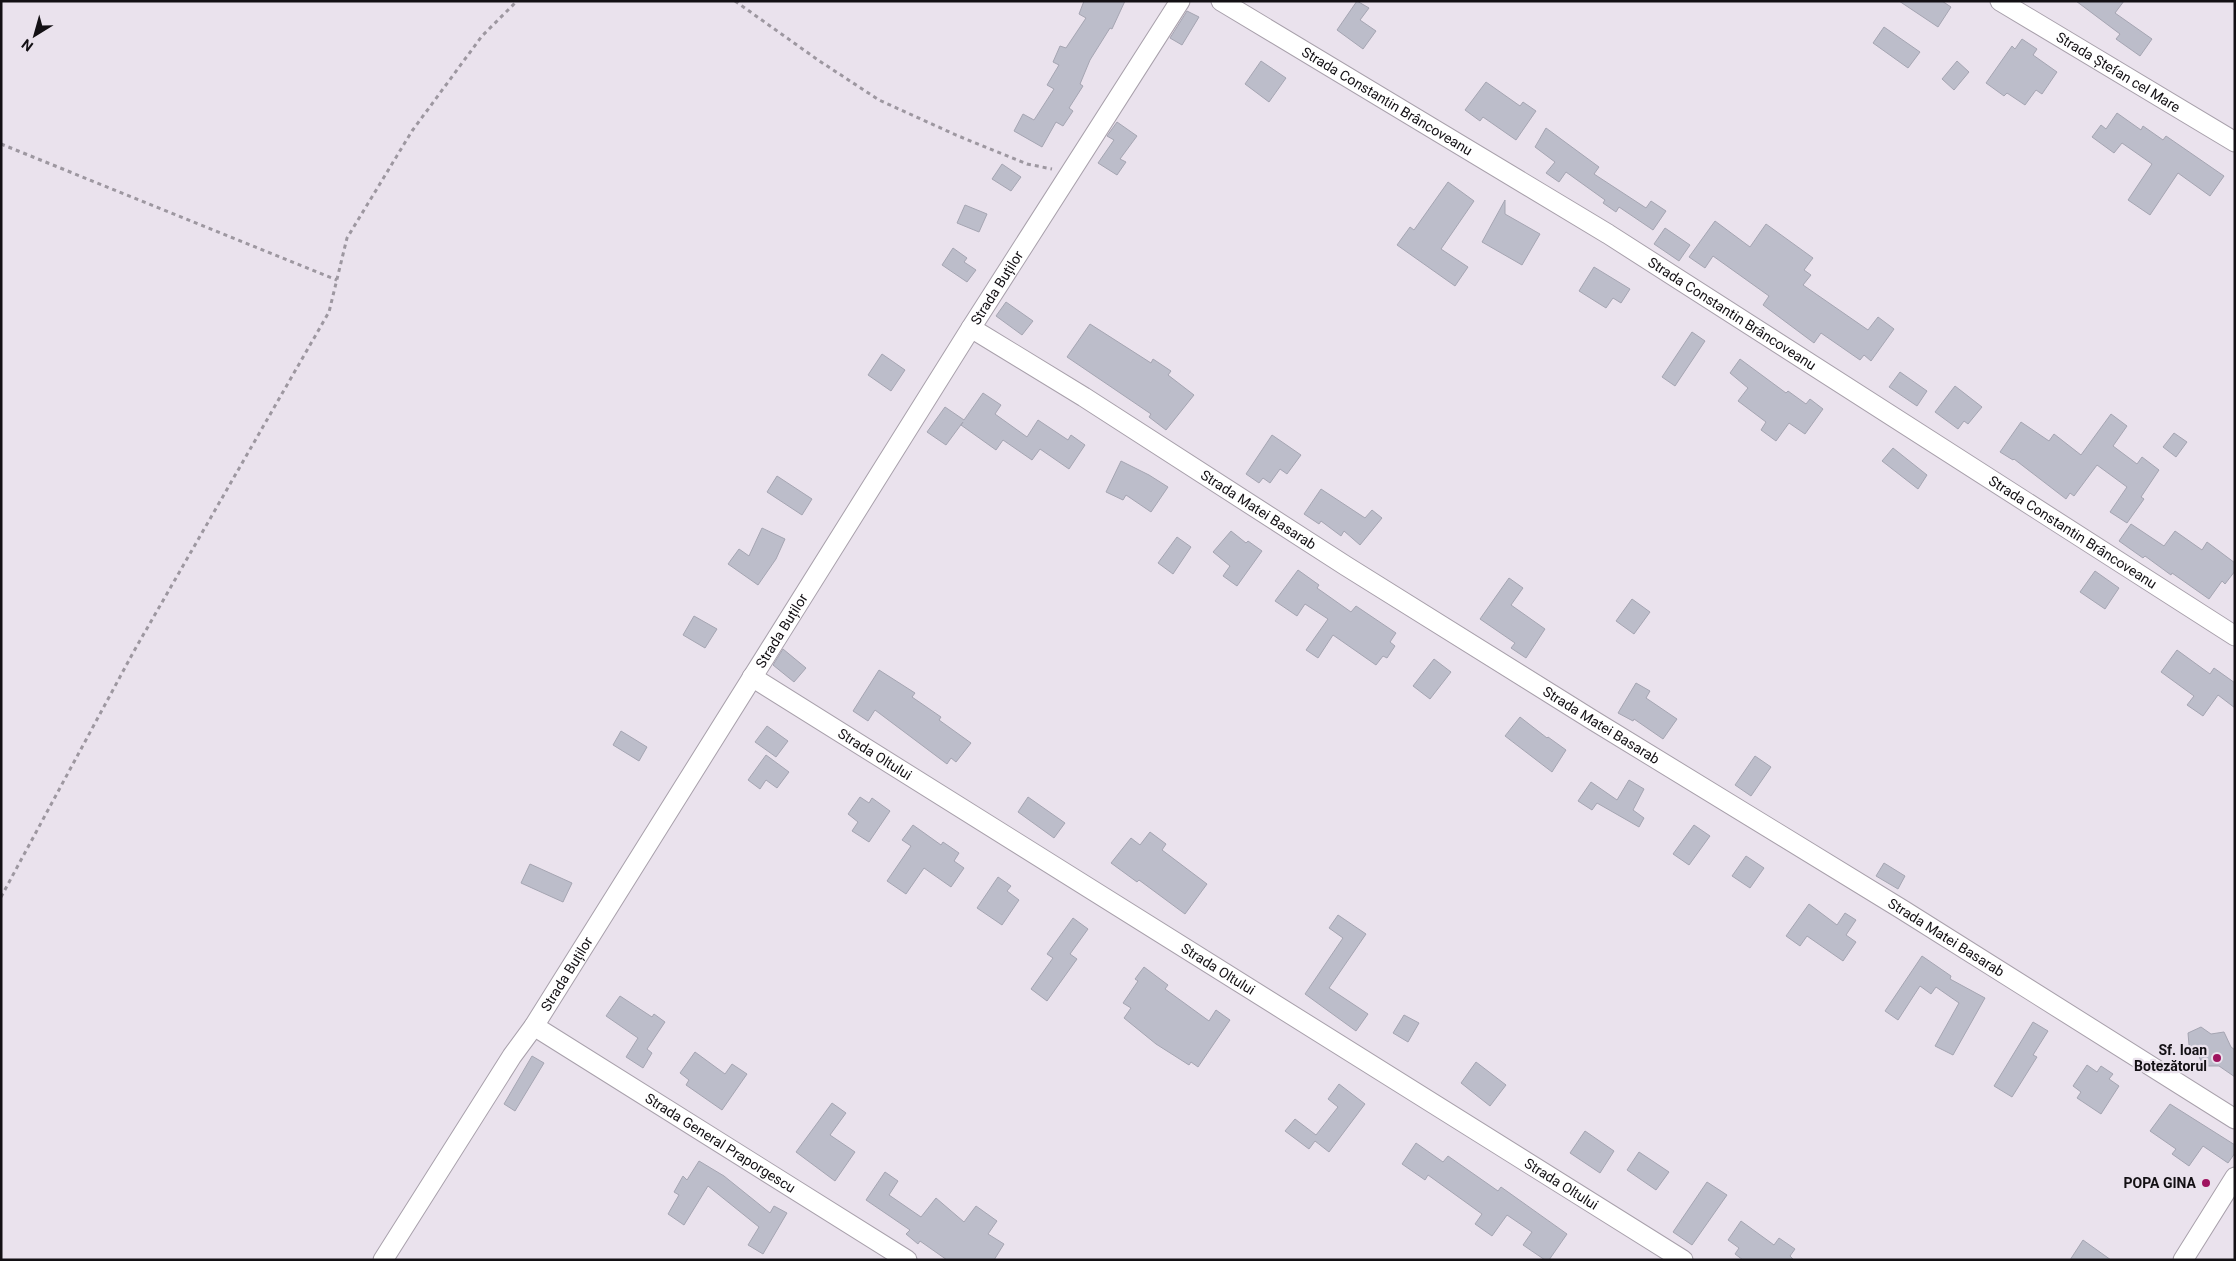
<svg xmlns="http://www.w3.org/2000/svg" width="2236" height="1261" font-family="Roboto,sans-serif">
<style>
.building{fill:#bcbdca;stroke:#a5a5b2}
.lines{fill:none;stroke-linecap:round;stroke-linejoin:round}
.minor-casing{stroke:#a8a0ab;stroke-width:21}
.path{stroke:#9d97a0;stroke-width:3;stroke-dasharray:4 4;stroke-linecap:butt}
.minor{stroke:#fff;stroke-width:19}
.poi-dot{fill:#9f135f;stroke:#eae2ed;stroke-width:2}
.labels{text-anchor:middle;stroke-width:4.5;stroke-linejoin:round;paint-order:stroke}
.street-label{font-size:14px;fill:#131014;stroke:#eae2ed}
.poi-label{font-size:14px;font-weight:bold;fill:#131014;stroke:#eae2ed;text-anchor:end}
</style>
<rect width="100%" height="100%" fill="#eae2ed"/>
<g class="building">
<path d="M 1084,1 L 1125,1 L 1112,29 L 1110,28 L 1090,60 L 1080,84 L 1083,86 L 1069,108 L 1073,111 L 1063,126 L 1056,122 L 1042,147 L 1014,131 L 1023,114 L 1034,120 L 1054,89 L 1047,85 L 1059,65 L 1053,62 L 1060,46 L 1066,48 L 1086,18 L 1079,14 Z"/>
<path d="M 1357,1 L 1369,8 L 1360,20 L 1376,31 L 1363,49 L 1337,30 Z"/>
<path d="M 1899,1 L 1942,1 L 1951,7 L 1938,27 Z"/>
<path d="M 2076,1 L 2124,1 L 2115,13 L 2152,39 L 2140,56 L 2116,39 L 2120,34 Z"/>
<path d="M 1187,11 L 1199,17 L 1182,45 L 1170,38 Z"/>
<path d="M 1884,27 L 1920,52 L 1908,68 L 1873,43 Z"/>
<path d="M 2022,39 L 2037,49 L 2033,55 L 2057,72 L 2042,94 L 2036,90 L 2025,105 L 2007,93 L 2004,96 L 1986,83 L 2012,46 L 2015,49 Z"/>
<path d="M 1261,61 L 1286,78 L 1269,102 L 1245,84 Z"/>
<path d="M 1957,61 L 1969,72 L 1954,90 L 1942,79 Z"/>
<path d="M 1486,82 L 1520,106 L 1523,102 L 1536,111 L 1516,140 L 1483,117 L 1480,121 L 1465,110 Z"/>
<path d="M 2117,113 L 2141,130 L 2143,126 L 2163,140 L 2166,136 L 2224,176 L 2210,196 L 2178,173 L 2150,215 L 2128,200 L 2152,164 L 2122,143 L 2114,153 L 2092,137 L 2101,125 L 2106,129 Z"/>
<path d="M 1117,122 L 1137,136 L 1120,159 L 1126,162 L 1117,175 L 1098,163 L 1114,140 L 1107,136 Z"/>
<path d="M 1546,128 L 1599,167 L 1594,174 L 1646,208 L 1651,201 L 1666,211 L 1653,230 L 1619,207 L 1616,212 L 1603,203 L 1605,200 L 1566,172 L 1559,182 L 1546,173 L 1555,162 L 1535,147 Z"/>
<path d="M 1002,164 L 1021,177 L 1011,191 L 992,179 Z"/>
<path d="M 1448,182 L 1474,201 L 1441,249 L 1468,267 L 1455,286 L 1397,245 L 1410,227 L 1414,230 Z"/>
<path d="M 1505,200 L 1505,214 L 1540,234 L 1522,265 L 1482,242 Z"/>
<path d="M 965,205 L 987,214 L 979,232 L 957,223 Z"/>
<path d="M 1715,221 L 1750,247 L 1766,224 L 1813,258 L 1804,270 L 1811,275 L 1803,285 L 1868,330 L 1878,317 L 1894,329 L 1871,361 L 1864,355 L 1860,360 L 1821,333 L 1814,343 L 1763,305 L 1769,296 L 1713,256 L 1705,268 L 1689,257 Z"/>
<path d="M 1665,228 L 1690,245 L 1679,261 L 1654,244 Z"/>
<path d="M 953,248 L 967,258 L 964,262 L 976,270 L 967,282 L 942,265 Z"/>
<path d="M 1594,267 L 1630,289 L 1621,303 L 1613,298 L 1606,308 L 1579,291 Z"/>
<path d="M 1006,302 L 1033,321 L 1022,335 L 996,316 Z"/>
<path d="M 1090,324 L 1151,363 L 1153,359 L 1171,371 L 1168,375 L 1194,395 L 1166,430 L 1149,417 L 1151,414 L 1067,357 Z"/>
<path d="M 1692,332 L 1705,341 L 1675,386 L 1662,377 Z"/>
<path d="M 882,354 L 905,370 L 891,391 L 868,375 Z"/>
<path d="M 1740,359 L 1786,393 L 1788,391 L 1806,404 L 1810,399 L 1823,409 L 1805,434 L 1789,423 L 1776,441 L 1761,430 L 1766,422 L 1738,401 L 1748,388 L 1730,373 Z"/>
<path d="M 1900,372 L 1927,391 L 1917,406 L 1889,387 Z"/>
<path d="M 1955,386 L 1982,407 L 1968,424 L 1964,421 L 1958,429 L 1935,412 Z"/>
<path d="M 983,393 L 1001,405 L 995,414 L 1027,437 L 1038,420 L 1068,440 L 1071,435 L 1085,445 L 1069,469 L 1040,449 L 1032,460 L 1003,440 L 996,450 L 961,425 L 963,422 L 946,445 L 927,432 L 945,407 L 964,420 Z"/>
<path d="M 2111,414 L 2127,426 L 2113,446 L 2137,464 L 2142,457 L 2159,470 L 2141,497 L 2144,499 L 2127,523 L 2110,512 L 2127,487 L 2097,465 L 2074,496 L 2070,493 L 2066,499 L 2014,459 L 2013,460 L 2000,452 L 2021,422 L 2049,441 L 2054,434 L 2081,455 Z"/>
<path d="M 2174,433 L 2187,442 L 2176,457 L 2163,447 Z"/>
<path d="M 1272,435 L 1301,455 L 1287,474 L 1280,469 L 1270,483 L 1263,478 L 1259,483 L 1246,474 Z"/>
<path d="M 1893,448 L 1927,475 L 1918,489 L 1882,461 Z"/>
<path d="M 1121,461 L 1149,475 L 1168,487 L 1151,512 L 1126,495 L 1123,500 L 1106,492 Z"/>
<path d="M 777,476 L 812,499 L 802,515 L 767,492 Z"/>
<path d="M 1321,489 L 1365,518 L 1372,510 L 1382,518 L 1360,545 L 1344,531 L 1341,536 L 1321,521 L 1319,524 L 1304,514 Z"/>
<path d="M 2131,524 L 2164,546 L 2175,531 L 2202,550 L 2207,542 L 2235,563 L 2235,571 L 2225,584 L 2222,581 L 2209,599 L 2172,573 L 2171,575 L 2145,556 L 2143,558 L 2119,541 Z"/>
<path d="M 762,528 L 785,539 L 776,559 L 758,585 L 728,564 L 739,549 L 749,556 Z"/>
<path d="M 1231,531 L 1246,543 L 1248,541 L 1262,551 L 1237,586 L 1223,576 L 1230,566 L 1213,552 Z"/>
<path d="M 1177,537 L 1191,547 L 1173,574 L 1158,563 Z"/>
<path d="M 1298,570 L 1319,585 L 1317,588 L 1351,612 L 1356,606 L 1396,633 L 1390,642 L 1395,646 L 1387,658 L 1383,656 L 1376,665 L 1333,635 L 1318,658 L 1306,650 L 1328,619 L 1305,604 L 1297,616 L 1275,601 Z"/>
<path d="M 2095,571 L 2119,588 L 2105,609 L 2080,592 Z"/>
<path d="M 1509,578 L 1523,588 L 1511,605 L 1545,629 L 1526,658 L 1511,648 L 1515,643 L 1480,619 Z"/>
<path d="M 1632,599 L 1650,612 L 1634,634 L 1616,621 Z"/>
<path d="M 694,616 L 717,629 L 705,648 L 683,635 Z"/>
<path d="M 783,649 L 806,668 L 794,682 L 773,665 Z"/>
<path d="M 2177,650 L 2210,674 L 2214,668 L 2235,683 L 2235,708 L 2218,695 L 2203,716 L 2187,705 L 2194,696 L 2161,672 Z"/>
<path d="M 1434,659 L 1451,672 L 1430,699 L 1413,686 Z"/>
<path d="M 879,670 L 915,693 L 912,697 L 941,717 L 939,720 L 971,743 L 956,762 L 951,758 L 947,764 L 875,710 L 868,721 L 853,711 Z"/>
<path d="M 1636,683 L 1650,691 L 1646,698 L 1677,719 L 1663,739 L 1634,719 L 1633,721 L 1618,713 Z"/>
<path d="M 1520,717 L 1547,738 L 1548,737 L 1566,750 L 1552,772 L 1505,736 Z"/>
<path d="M 767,726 L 788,741 L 776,757 L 755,742 Z"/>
<path d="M 621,731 L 647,747 L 639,761 L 613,745 Z"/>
<path d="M 766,755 L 789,772 L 777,788 L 766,780 L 760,789 L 748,780 Z"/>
<path d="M 1755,756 L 1771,767 L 1751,796 L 1735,785 Z"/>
<path d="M 1629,780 L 1644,789 L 1633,810 L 1644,818 L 1639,827 L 1597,803 L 1592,810 L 1578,801 L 1591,782 L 1617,800 Z"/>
<path d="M 860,797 L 869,803 L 872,798 L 890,811 L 869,842 L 852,831 L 858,822 L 848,814 Z"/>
<path d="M 1028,797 L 1065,823 L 1054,838 L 1018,812 Z"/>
<path d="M 913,825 L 941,845 L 943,842 L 959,853 L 954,861 L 964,868 L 951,887 L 924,868 L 906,894 L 887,881 L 911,846 L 902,840 Z"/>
<path d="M 1694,825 L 1710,836 L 1689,865 L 1673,854 Z"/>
<path d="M 1150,832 L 1166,844 L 1162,850 L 1207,884 L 1185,914 L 1139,880 L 1137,882 L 1111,863 L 1131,838 L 1140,845 Z"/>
<path d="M 1746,856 L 1764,868 L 1750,888 L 1732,876 Z"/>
<path d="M 1884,863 L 1905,876 L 1898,889 L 1876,876 Z"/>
<path d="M 530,864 L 572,883 L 563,902 L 521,883 Z"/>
<path d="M 998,877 L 1011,886 L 1007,891 L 1019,900 L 1002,925 L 977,908 Z"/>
<path d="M 1809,904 L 1837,925 L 1845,913 L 1856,920 L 1846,935 L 1856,942 L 1843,961 L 1807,936 L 1800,946 L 1786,936 Z"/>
<path d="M 1338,915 L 1366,934 L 1329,988 L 1368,1014 L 1356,1031 L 1305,994 L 1343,938 L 1329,928 Z"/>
<path d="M 1073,918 L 1088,929 L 1070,954 L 1077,959 L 1047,1001 L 1031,989 L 1053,958 L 1047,954 Z"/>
<path d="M 1922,956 L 1951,976 L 1950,979 L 1985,998 L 1953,1055 L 1935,1046 L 1959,1003 L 1936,987 L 1931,994 L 1920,986 L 1898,1020 L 1885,1011 Z"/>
<path d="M 1144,967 L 1168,985 L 1165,989 L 1209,1021 L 1216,1010 L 1230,1020 L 1198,1067 L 1191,1062 L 1189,1065 L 1156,1044 L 1124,1018 L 1131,1008 L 1123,1003 L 1138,981 L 1135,979 Z"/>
<path d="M 620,996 L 652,1017 L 654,1014 L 665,1022 L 647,1049 L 652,1053 L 643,1068 L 626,1057 L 638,1038 L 606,1016 Z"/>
<path d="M 1404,1015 L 1419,1023 L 1408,1042 L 1393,1033 Z"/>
<path d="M 2033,1022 L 2048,1031 L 2033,1055 L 2037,1057 L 2012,1097 L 1994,1086 Z"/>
<path d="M 2201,1027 L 2211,1034 L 2224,1032 L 2231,1047 L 2235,1050 L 2235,1077 L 2219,1066 L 2203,1066 L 2196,1049 L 2189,1045 L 2188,1033 Z"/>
<path d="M 695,1052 L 725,1074 L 732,1064 L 747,1074 L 722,1110 L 686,1085 L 689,1080 L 680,1073 Z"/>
<path d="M 532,1056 L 544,1063 L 515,1111 L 504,1104 Z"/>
<path d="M 1476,1062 L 1506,1085 L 1490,1106 L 1461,1083 Z"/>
<path d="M 2087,1065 L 2097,1072 L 2101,1066 L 2113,1074 L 2109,1079 L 2119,1086 L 2101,1114 L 2077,1098 L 2081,1092 L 2073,1086 Z"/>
<path d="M 1339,1084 L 1365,1104 L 1329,1152 L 1315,1141 L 1309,1149 L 1285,1131 L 1295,1119 L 1316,1135 L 1338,1107 L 1328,1099 Z"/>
<path d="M 832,1103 L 846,1113 L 830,1135 L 855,1152 L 835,1181 L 796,1152 Z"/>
<path d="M 2170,1104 L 2235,1145 L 2235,1153 L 2228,1163 L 2203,1146 L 2189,1166 L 2172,1154 L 2176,1149 L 2150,1131 Z"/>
<path d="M 1585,1131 L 1614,1151 L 1600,1173 L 1570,1153 Z"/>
<path d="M 1416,1143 L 1443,1162 L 1448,1156 L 1498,1191 L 1501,1187 L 1567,1234 L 1549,1260 L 1545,1260 L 1523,1245 L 1532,1232 L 1507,1215 L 1492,1236 L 1475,1224 L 1482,1214 L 1428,1175 L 1425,1180 L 1402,1164 Z"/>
<path d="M 1639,1152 L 1669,1172 L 1656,1190 L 1627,1170 Z"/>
<path d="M 699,1161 L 724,1176 L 770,1213 L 774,1206 L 787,1213 L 763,1254 L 748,1245 L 759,1227 L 708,1186 L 684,1225 L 668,1214 L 679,1195 L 674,1192 L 683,1176 L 687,1180 Z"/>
<path d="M 885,1172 L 898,1181 L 889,1195 L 921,1217 L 936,1198 L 964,1222 L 976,1206 L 997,1221 L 988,1234 L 1004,1244 L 994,1260 L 947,1260 L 920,1241 L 918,1244 L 906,1234 L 910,1230 L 866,1200 Z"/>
<path d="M 1707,1182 L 1727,1195 L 1692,1245 L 1673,1232 Z"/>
<path d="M 1741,1221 L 1774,1245 L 1779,1238 L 1795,1249 L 1790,1256 L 1794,1260 L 1743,1260 L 1735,1254 L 1739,1248 L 1728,1240 Z"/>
<path d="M 2083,1240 L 2111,1260 L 2070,1260 Z"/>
</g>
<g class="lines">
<defs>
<g id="minor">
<path id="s1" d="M 1221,1 L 1608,234 L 2235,636"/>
<path id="s2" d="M 2000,1 L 2235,142"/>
<path id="s3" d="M 971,328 L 1084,397 L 1346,566 L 1591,719 L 1903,910 L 2235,1119"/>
<path id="s4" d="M 752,677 L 1683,1260"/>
<path id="s5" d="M 534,1026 L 907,1260"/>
<path id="s6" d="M 383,1260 L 512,1056 L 534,1026 L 971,328 L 1180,1"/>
<path d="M 2183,1260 L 2235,1177"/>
</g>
</defs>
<use href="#minor" class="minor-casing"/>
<g class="path">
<path d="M 735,1 L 818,60 L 879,100 L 956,135 L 1027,164 L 1052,169"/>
<path d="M 1,144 L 337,280"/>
<path d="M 1,897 L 134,651 L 329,312 L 347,238 L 412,131 L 482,36 L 517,1"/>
</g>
<use href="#minor" class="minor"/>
</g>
<g class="poi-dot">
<circle cx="2217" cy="1058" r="5"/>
<circle cx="2206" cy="1183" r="5"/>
</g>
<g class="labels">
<g class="street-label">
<text dy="5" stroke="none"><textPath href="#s2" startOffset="138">Strada Ștefan cel Mare</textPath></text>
<text dy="5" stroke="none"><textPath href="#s1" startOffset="194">Strada Constantin Brâncoveanu</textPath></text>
<text dy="5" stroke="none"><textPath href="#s6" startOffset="1150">Strada Buților</textPath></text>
<text dy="5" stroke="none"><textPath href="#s1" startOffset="599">Strada Constantin Brâncoveanu</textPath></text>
<text dy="5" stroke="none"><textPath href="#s3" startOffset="340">Strada Matei Basarab</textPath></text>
<text dy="5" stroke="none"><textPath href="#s1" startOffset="1004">Strada Constantin Brâncoveanu</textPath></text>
<text dy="5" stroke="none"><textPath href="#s6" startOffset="745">Strada Buților</textPath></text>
<text dy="5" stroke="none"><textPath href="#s3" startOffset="745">Strada Matei Basarab</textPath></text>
<text dy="5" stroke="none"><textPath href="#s4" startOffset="145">Strada Oltului</textPath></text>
<text dy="5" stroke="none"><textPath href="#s3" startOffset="1150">Strada Matei Basarab</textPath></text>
<text dy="5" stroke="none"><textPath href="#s4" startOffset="550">Strada Oltului</textPath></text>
<text dy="5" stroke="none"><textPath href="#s6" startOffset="340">Strada Buților</textPath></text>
<text dy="5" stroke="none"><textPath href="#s5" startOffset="220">Strada General Praporgescu</textPath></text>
<text dy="5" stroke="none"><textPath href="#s4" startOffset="955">Strada Oltului</textPath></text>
</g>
<g class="poi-label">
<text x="2207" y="1055">Sf. Ioan<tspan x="2207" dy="16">Botezătorul</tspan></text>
<text x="2196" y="1188">POPA GINA</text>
</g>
</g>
<rect width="2236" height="1261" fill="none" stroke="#131014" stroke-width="5"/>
<g transform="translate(35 35) rotate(217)" stroke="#eae2ed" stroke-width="4" paint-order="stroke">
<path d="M0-4L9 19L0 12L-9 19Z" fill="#131014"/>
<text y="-8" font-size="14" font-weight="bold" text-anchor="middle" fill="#131014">N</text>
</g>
</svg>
